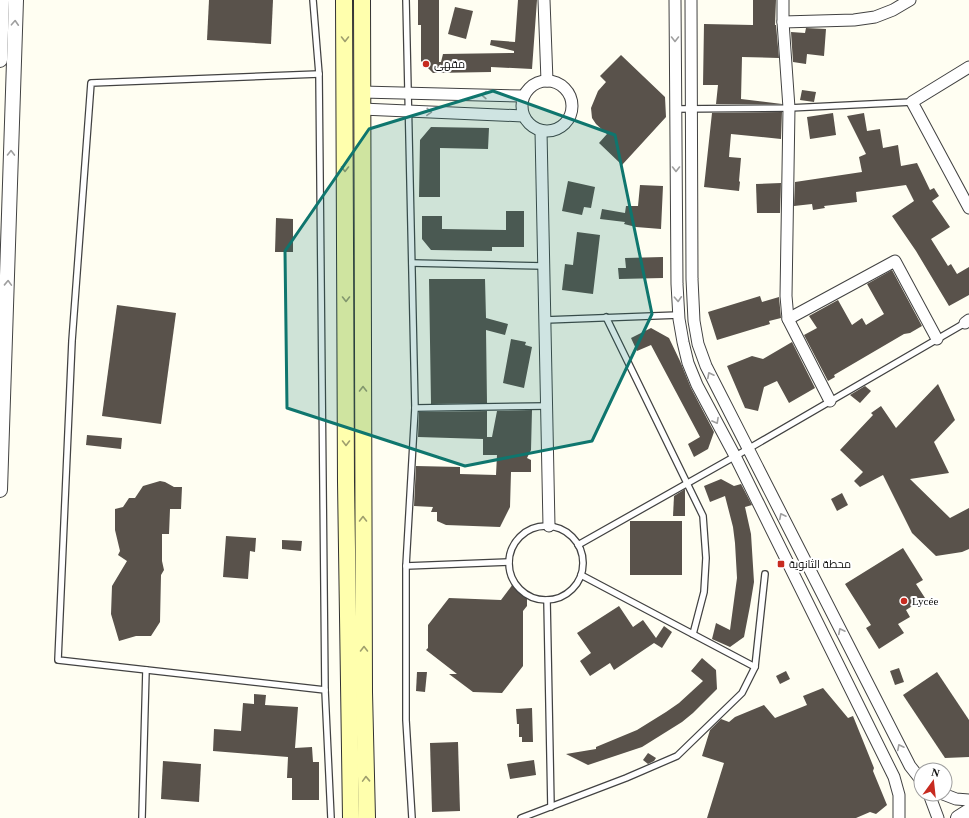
<svg xmlns="http://www.w3.org/2000/svg" width="969" height="818" font-family="'Times New Roman',Cairo,serif">
<style>
.building{fill:#59524b}
.lines{fill:none;stroke-linecap:round;stroke-linejoin:round}
.service-casing{stroke:#424242;stroke-width:8}
.minor-casing{stroke:#424242;stroke-width:13}
.tertiary-casing{stroke:#424242;stroke-width:16}
.secondary-casing{stroke:#313131;stroke-width:18}
.service{stroke:#fff;stroke-width:5.5}
.minor{stroke:#fff;stroke-width:11}
.tertiary{stroke:#fff;stroke-width:14}
.secondary{stroke:#ffffad;stroke-width:16}
.oneway{stroke:#9f9f9f}
.oneway2{stroke:#9f9f6e}
.marked{fill:#0f766e;fill-opacity:0.2;stroke:#0f766e;stroke-width:3;stroke-linejoin:round}
.poi-dot{fill:#c72b20;stroke:#fff;stroke-width:1.5}
.labels{text-anchor:middle;stroke-width:4;stroke-linejoin:round;paint-order:stroke}
.poi-label{font-size:11px;fill:#0f0f0f;stroke:#fff;text-anchor:start}
</style>
<rect width="100%" height="100%" fill="#fffef2"/>
<g class="building">
<path d="M 209,0 L 273,0 L 271,44 L 207,40 Z"/>
<path d="M 418,0 L 439,0 L 439,62 L 441,62 L 443,54 L 514,53 L 514,51 L 490,45 L 491,40 L 515,42 L 518,0 L 537,0 L 532,69 L 491,67 L 491,72 L 433,73 L 421,61 L 421,25 L 418,25 Z"/>
<path d="M 753,0 L 776,0 L 775,25 L 776,25 L 779,58 L 742,57 L 741,99 L 782,104 L 716,104 L 718,85 L 703,85 L 704,24 L 753,25 Z"/>
<path d="M 455,7 L 473,11 L 466,39 L 448,34 Z"/>
<path d="M 806,28 L 826,29 L 824,56 L 807,54 L 806,64 L 793,62 L 791,32 L 805,33 Z"/>
<path d="M 621,55 L 665,97 L 666,117 L 622,165 L 599,143 L 607,134 L 596,124 L 592,118 L 591,108 L 598,91 L 606,82 L 600,76 Z"/>
<path d="M 802,90 L 816,92 L 814,102 L 800,100 Z"/>
<path d="M 782,112 L 781,139 L 731,134 L 729,157 L 741,158 L 739,181 L 740,182 L 739,191 L 704,187 L 712,113 Z"/>
<path d="M 833,113 L 836,135 L 810,139 L 807,117 Z"/>
<path d="M 864,113 L 867,131 L 880,129 L 883,148 L 898,145 L 901,166 L 917,163 L 930,190 L 934,188 L 939,196 L 932,201 L 950,227 L 931,239 L 948,266 L 951,264 L 957,274 L 969,267 L 969,295 L 949,306 L 916,251 L 892,216 L 914,201 L 906,185 L 856,192 L 857,202 L 824,206 L 825,208 L 813,210 L 812,204 L 794,206 L 795,182 L 862,172 L 859,157 L 866,154 L 847,116 Z"/>
<path d="M 431,127 L 489,128 L 488,149 L 440,148 L 440,197 L 419,197 L 420,140 Z"/>
<path d="M 568,181 L 595,187 L 591,208 L 584,207 L 582,215 L 562,211 Z"/>
<path d="M 781,183 L 780,213 L 757,213 L 756,184 Z"/>
<path d="M 640,185 L 663,186 L 661,229 L 636,227 L 624,224 L 625,222 L 600,219 L 602,209 L 625,213 L 626,206 L 638,206 Z"/>
<path d="M 506,211 L 524,211 L 524,247 L 492,247 L 492,251 L 431,250 L 422,239 L 422,216 L 442,216 L 442,229 L 506,230 Z"/>
<path d="M 276,218 L 293,219 L 293,252 L 275,252 Z"/>
<path d="M 577,232 L 600,235 L 593,294 L 562,290 L 565,264 L 573,265 Z"/>
<path d="M 663,257 L 663,278 L 619,279 L 618,268 L 626,268 L 625,258 Z"/>
<path d="M 892,270 L 922,326 L 910,333 L 904,334 L 834,375 L 835,377 L 828,381 L 804,335 L 817,328 L 809,316 L 838,300 L 852,325 L 862,318 L 866,325 L 884,314 L 867,284 Z"/>
<path d="M 429,279 L 485,279 L 486,318 L 508,324 L 505,335 L 486,330 L 487,403 L 431,404 Z"/>
<path d="M 760,296 L 762,302 L 779,297 L 781,318 L 769,321 L 770,324 L 717,340 L 708,312 Z"/>
<path d="M 117,305 L 176,313 L 161,424 L 102,416 Z"/>
<path d="M 651,328 L 669,338 L 680,361 L 691,388 L 714,432 L 708,449 L 694,457 L 688,444 L 700,437 L 651,345 L 637,351 L 631,338 Z"/>
<path d="M 511,339 L 526,342 L 525,345 L 532,347 L 524,388 L 503,383 Z"/>
<path d="M 792,342 L 815,388 L 789,403 L 777,381 L 764,387 L 758,411 L 745,408 L 727,366 L 752,356 L 763,359 Z"/>
<path d="M 938,384 L 955,420 L 934,442 L 949,473 L 910,479 L 950,518 L 969,508 L 969,549 L 962,552 L 936,556 L 912,533 L 883,475 L 860,487 L 854,481 L 863,472 L 840,450 L 873,415 L 871,413 L 881,406 L 896,428 Z"/>
<path d="M 865,386 L 871,391 L 860,403 L 850,395 Z"/>
<path d="M 532,410 L 531,450 L 527,458 L 531,460 L 531,472 L 511,472 L 510,507 L 500,527 L 446,525 L 437,521 L 437,512 L 431,512 L 433,507 L 414,506 L 416,466 L 460,467 L 460,474 L 496,475 L 497,455 L 483,455 L 483,439 L 418,437 L 419,412 L 487,411 L 487,437 L 492,437 L 497,411 Z"/>
<path d="M 87,435 L 122,438 L 121,449 L 86,445 Z"/>
<path d="M 721,479 L 734,486 L 741,484 L 752,505 L 745,507 L 751,534 L 754,582 L 750,606 L 744,637 L 730,647 L 712,639 L 716,623 L 730,630 L 737,578 L 735,543 L 733,527 L 725,496 L 710,502 L 704,486 Z"/>
<path d="M 160,481 L 165,482 L 174,487 L 182,487 L 181,509 L 170,509 L 169,534 L 162,534 L 162,561 L 164,570 L 161,575 L 160,622 L 151,636 L 136,636 L 119,641 L 111,614 L 112,586 L 127,561 L 118,555 L 120,551 L 115,530 L 115,509 L 123,507 L 129,498 L 135,498 L 143,486 Z"/>
<path d="M 685,489 L 685,516 L 673,516 L 674,496 Z"/>
<path d="M 842,493 L 848,505 L 837,511 L 831,499 Z"/>
<rect x="630" y="521" width="52" height="54"/>
<path d="M 226,536 L 256,538 L 255,552 L 250,551 L 248,579 L 223,577 Z"/>
<path d="M 282,540 L 302,541 L 301,551 L 282,549 Z"/>
<path d="M 903,548 L 923,580 L 916,584 L 925,598 L 906,610 L 910,617 L 898,624 L 904,633 L 879,649 L 866,628 L 871,625 L 845,584 Z"/>
<path d="M 513,584 L 527,595 L 527,606 L 523,611 L 523,666 L 502,693 L 473,692 L 449,674 L 457,674 L 426,650 L 428,648 L 428,625 L 449,598 L 501,600 Z"/>
<path d="M 619,606 L 633,627 L 643,620 L 656,638 L 664,626 L 672,632 L 662,648 L 654,643 L 614,670 L 610,663 L 590,676 L 580,661 L 591,653 L 577,633 Z"/>
<path d="M 702,658 L 716,670 L 717,689 L 693,713 L 682,722 L 642,747 L 588,765 L 566,754 L 596,749 L 596,747 L 637,730 L 666,712 L 679,703 L 703,681 L 691,671 Z"/>
<path d="M 899,668 L 904,682 L 895,685 L 890,671 Z"/>
<path d="M 786,671 L 790,679 L 780,684 L 776,676 Z"/>
<path d="M 417,672 L 427,672 L 425,692 L 416,691 Z"/>
<path d="M 937,672 L 969,720 L 969,757 L 945,758 L 903,695 Z"/>
<path d="M 823,688 L 848,718 L 853,716 L 874,768 L 873,771 L 887,805 L 876,814 L 870,812 L 856,818 L 707,818 L 724,763 L 702,756 L 710,730 L 721,719 L 729,722 L 735,717 L 764,705 L 775,718 L 807,705 L 803,696 Z"/>
<path d="M 254,694 L 266,695 L 265,705 L 298,707 L 295,748 L 312,747 L 313,762 L 319,762 L 319,800 L 292,800 L 292,778 L 287,778 L 288,757 L 213,751 L 214,729 L 241,731 L 243,703 L 254,704 Z"/>
<path d="M 532,708 L 533,742 L 522,742 L 522,737 L 519,737 L 519,724 L 517,724 L 516,709 Z"/>
<path d="M 458,742 L 460,811 L 432,812 L 430,743 Z"/>
<path d="M 648,753 L 656,758 L 654,761 L 648,764 L 643,760 Z"/>
<path d="M 534,760 L 536,775 L 510,779 L 507,764 Z"/>
<path d="M 163,761 L 201,764 L 199,802 L 161,799 Z"/>
</g>
<g class="lines">
<defs>
<g id="service">
<path d="M 313,0 L 319,74 L 325,690"/>
<path d="M 406,0 L 415,408 L 406,566 L 406,720 L 412,818"/>
<path d="M 319,74 L 91,83 L 72,341 L 58,660 L 325,690 L 331,818"/>
<path d="M 676,109 L 789,108 L 912,102"/>
<path d="M 412,263 L 544,266"/>
<path d="M 606,317 L 703,516 L 706,558 L 704,592 L 693,634"/>
<path d="M 545,320 L 679,315"/>
<path d="M 415,408 L 547,406"/>
<circle cx="546" cy="563" r="37"/>
<path d="M 578,545 L 748,449 L 965,323"/>
<path d="M 406,566 L 509,562"/>
<path d="M 581,575 L 755,667"/>
<path d="M 547,600 L 551,807"/>
<path d="M 142,818 L 146,670"/>
<path d="M 521,818 L 626,778 L 677,756 L 742,693 L 755,667 L 765,574"/>
</g>
<g id="minor">
<path d="M 544,0 L 547,81"/>
<path d="M 675,0 L 677,284 L 679,319 L 683,342 L 688,363 L 697,385 L 735,456 L 894,777 L 899,795 L 899,818"/>
<path d="M 691,0 L 692,279 L 694,321 L 698,344 L 706,366 L 910,766 L 921,780"/>
<path d="M 783,0 L 783,22 L 789,108 L 786,296 L 788,319 L 830,401"/>
<path d="M 783,22 L 854,20 L 875,17 L 893,10 L 910,0"/>
<path d="M 969,67 L 912,102 L 969,208"/>
<circle cx="547" cy="106" r="25"/>
<path d="M 362,92 L 523,96"/>
<path d="M 362,109 L 523,116"/>
<path d="M 541,131 L 549,526"/>
<path d="M 788,319 L 895,261 L 937,339"/>
<path d="M 965,323 L 969,320"/>
<path d="M 929,794 L 938,818"/>
<path d="M 943,794 L 956,799 L 969,800"/>
</g>
<g id="tertiary">
<path d="M 0,60 L 2,0"/>
<path d="M 0,490 L 16,0"/>
<path d="M 958,818 L 969,811"/>
</g>
<g id="secondary">
<path d="M 344,0 L 346,482 L 351,818"/>
<path d="M 362,0 L 364,692 L 367,818"/>
</g>
</defs>
<use href="#service" class="service-casing"/>
<use href="#minor" class="minor-casing"/>
<use href="#tertiary" class="tertiary-casing"/>
<use href="#secondary" class="secondary-casing"/>
<use href="#service" class="service"/>
<use href="#minor" class="minor"/>
<use href="#tertiary" class="tertiary"/>
<use href="#secondary" class="secondary"/>
</g>
<defs><path id="oneway-chevron" d="M-2-3.5L2.5 0L-2 3.5" fill="none" stroke-width="1.6" stroke-linecap="round" stroke-linejoin="round"/></defs>
<g class="oneway">
<use href="#oneway-chevron" transform="translate(15 23) rotate(-87)"/>
<use href="#oneway-chevron" transform="translate(675 39) rotate(90)"/>
<use href="#oneway-chevron" transform="translate(484 95) rotate(-179)"/>
<use href="#oneway-chevron" transform="translate(429 112) rotate(2)"/>
<use href="#oneway-chevron" transform="translate(11 153) rotate(-89)"/>
<use href="#oneway-chevron" transform="translate(676 169) rotate(90)"/>
<use href="#oneway-chevron" transform="translate(8 283) rotate(-88)"/>
<use href="#oneway-chevron" transform="translate(678 299) rotate(87)"/>
<use href="#oneway-chevron" transform="translate(710 375) rotate(-117)"/>
<use href="#oneway-chevron" transform="translate(716 421) rotate(61)"/>
<use href="#oneway-chevron" transform="translate(782 516) rotate(-117)"/>
<use href="#oneway-chevron" transform="translate(841 631) rotate(-117)"/>
<use href="#oneway-chevron" transform="translate(900 747) rotate(-117)"/>
</g>
<g class="oneway2">
<use href="#oneway-chevron" transform="translate(345 39) rotate(90)"/>
<use href="#oneway-chevron" transform="translate(345 169) rotate(90)"/>
<use href="#oneway-chevron" transform="translate(346 299) rotate(90)"/>
<use href="#oneway-chevron" transform="translate(363 389) rotate(-90)"/>
<use href="#oneway-chevron" transform="translate(346 443) rotate(90)"/>
<use href="#oneway-chevron" transform="translate(363 519) rotate(-90)"/>
<use href="#oneway-chevron" transform="translate(364 649) rotate(-90)"/>
<use href="#oneway-chevron" transform="translate(366 779) rotate(-92)"/>
</g>
<path class="marked" d="M 493,91 L 615,135 L 652,314 L 592,441 L 465,466 L 287,408 L 285,251 L 369,129 Z"/>
<g class="poi-dot">
<circle cx="426" cy="64" r="4"/>
<rect x="777" y="560" width="8" height="8" rx="2"/>
<circle cx="904" cy="601" r="4"/>
</g>
<g class="labels">
<g class="poi-label">
<text x="434" y="68">مقهى</text>
<text x="789" y="568">محطة الثانوية</text>
<text x="912" y="605">Lycée</text>
</g>
</g>
<g transform="translate(933 782) rotate(15)"><circle r="19" fill="#ffffff" stroke="#9f9f9f"/>
<path d="M0-3L7 15L0 10L-7 15Z" fill="#c72b20"/>
<text y="-6" font-size="11" font-weight="bold" text-anchor="middle" fill="#0f0f0f">N</text>
</g>
</svg>
